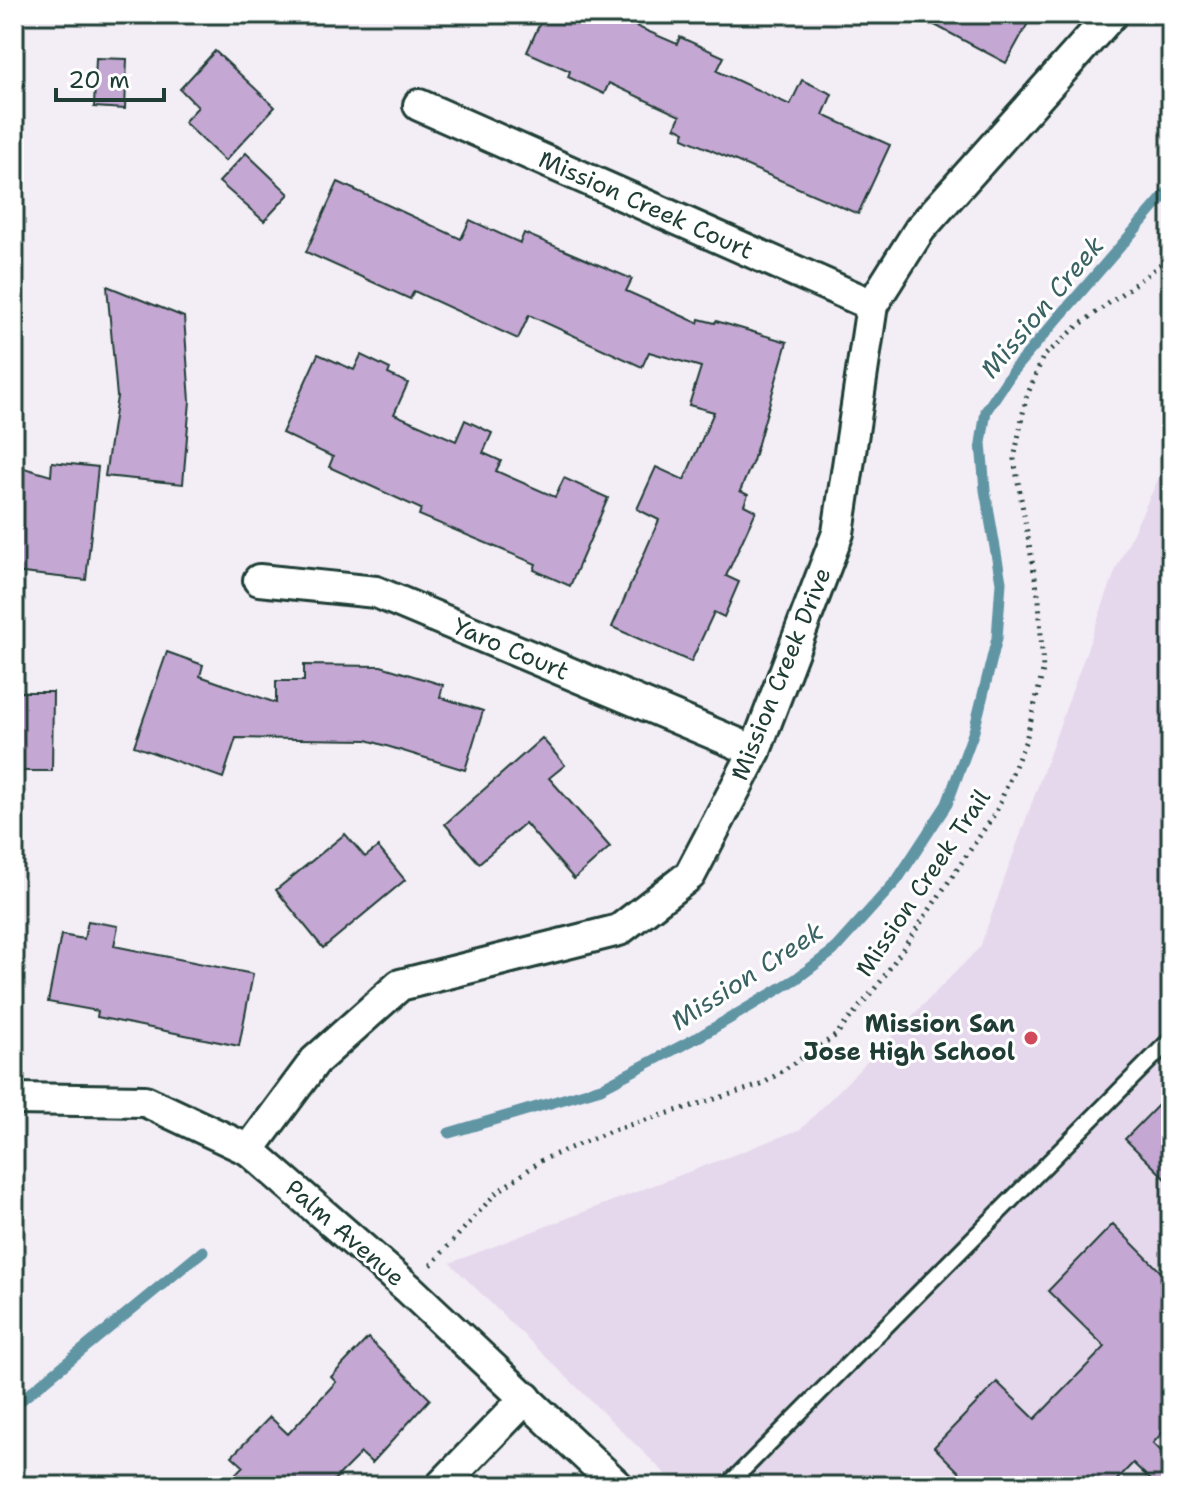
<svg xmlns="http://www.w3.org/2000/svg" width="1185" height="1500" font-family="'Shantell Sans',sans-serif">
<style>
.built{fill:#e5d8ec}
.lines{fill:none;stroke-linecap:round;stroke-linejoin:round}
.stream{stroke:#6195a4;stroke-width:11}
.building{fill:#c5a7d3;stroke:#1f3d34;stroke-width:2}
.lane-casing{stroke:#1f3d34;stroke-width:20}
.street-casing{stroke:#1f3d34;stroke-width:36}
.path{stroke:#1f3d34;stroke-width:5;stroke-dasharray:2 6;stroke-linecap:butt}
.lane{stroke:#fff;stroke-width:14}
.street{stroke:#fff;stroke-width:30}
.poi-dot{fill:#d1495b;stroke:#fff;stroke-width:3}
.labels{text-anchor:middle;stroke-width:6;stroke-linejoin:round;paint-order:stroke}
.street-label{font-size:24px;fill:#1f3d34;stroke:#fff}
.poi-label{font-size:24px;font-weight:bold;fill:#1f3d34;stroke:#fff;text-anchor:end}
.water-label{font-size:26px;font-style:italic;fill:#3a6262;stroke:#fff}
</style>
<rect width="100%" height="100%" fill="#f3edf6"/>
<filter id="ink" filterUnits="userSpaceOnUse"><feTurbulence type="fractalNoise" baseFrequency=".0125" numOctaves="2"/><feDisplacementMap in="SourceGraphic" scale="16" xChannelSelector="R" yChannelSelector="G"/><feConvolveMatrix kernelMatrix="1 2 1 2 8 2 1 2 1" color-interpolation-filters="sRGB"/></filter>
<g filter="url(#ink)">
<path class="built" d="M 1171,452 L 1171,1486 L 678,1486 L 450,1263 L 801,1129 L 980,947 L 1116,569 Z"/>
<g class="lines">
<g class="stream">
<path d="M 449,1133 L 601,1088 L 702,1035 L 796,979 L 833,951 L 897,880 L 947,804 L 974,731 L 997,638 L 1001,582 L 985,490 L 981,443 L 986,411 L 1015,368 L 1171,188"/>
<path d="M 14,1406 L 203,1251"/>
</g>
</g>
<g class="building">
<path d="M 544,14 L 608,14 L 677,44 L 680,37 L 724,57 L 717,71 L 790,105 L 802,80 L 832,94 L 823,115 L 890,145 L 858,214 L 683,138 L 685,132 L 675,127 L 680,116 L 609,83 L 604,94 L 568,77 L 570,71 L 527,52 Z"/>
<path d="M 914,14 L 1033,14 L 1006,63 Z"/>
<path d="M 215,51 L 275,107 L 225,161 L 184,122 L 198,107 L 180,89 Z"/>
<path d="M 96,58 L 127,59 L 125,109 L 94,107 Z"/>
<path d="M 246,153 L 289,194 L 264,221 L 219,182 Z"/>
<path d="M 338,182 L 461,239 L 470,220 L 520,243 L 524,233 L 632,279 L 626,291 L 698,323 L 699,319 L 715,323 L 716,321 L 787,342 L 753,461 L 740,491 L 748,495 L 744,505 L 756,511 L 726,576 L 739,582 L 724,617 L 714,612 L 691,662 L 612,627 L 659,520 L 637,509 L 656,467 L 684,480 L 714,412 L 689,405 L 701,367 L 649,352 L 642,367 L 529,315 L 518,339 L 414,291 L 410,299 L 306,252 Z"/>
<path d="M 107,286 L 184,317 L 190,401 L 183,484 L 105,476 L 117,397 Z"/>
<path d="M 318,354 L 354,370 L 361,355 L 390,369 L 388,374 L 408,383 L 394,414 L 456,441 L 465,420 L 492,433 L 483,453 L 501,461 L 496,471 L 555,497 L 564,478 L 608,498 L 570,586 L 534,570 L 536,564 L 419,515 L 421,509 L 329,467 L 333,457 L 282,433 Z"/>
<path d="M 52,462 L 98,467 L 86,580 L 14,572 L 14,465 L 51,476 Z"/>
<path d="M 167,652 L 203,665 L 200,676 L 276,703 L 276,681 L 304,681 L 304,665 L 381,666 L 443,685 L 440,697 L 483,711 L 465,770 L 367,740 L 236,738 L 223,778 L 134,746 Z"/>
<path d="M 18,692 L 53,692 L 52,771 L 14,771 L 14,709 L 18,709 Z"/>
<path d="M 542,738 L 565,765 L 549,778 L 610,847 L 574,879 L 525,823 L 479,863 L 445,824 Z"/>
<path d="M 345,834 L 365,857 L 378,847 L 405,880 L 323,948 L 276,890 Z"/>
<path d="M 88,921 L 118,926 L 114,946 L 253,974 L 239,1046 L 97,1017 L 98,1011 L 48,1002 L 61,935 L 84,939 Z"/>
<path d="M 1171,1092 L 1171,1184 L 1125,1139 Z"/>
<path d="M 1113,1224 L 1171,1282 L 1171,1423 L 1153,1443 L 1171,1461 L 1171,1486 L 1157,1486 L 1133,1463 L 1111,1486 L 973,1486 L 934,1447 L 997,1382 L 1035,1419 L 1105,1347 L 1048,1291 Z"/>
<path d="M 368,1338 L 430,1399 L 372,1463 L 361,1453 L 328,1486 L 224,1486 L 243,1466 L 232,1456 L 270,1417 L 288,1434 L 336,1382 L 331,1377 Z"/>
</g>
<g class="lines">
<defs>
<path id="lane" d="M 727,1486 L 1171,1039"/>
<g id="street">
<path d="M 419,105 L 872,305"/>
<path d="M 259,580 L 376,592 L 755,751"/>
<path d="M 14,1099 L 145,1101 L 249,1150 L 409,1289 L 618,1486"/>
<path d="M 249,1150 L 315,1061 L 400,985 L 619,930 L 690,875 L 755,751 L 838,533 L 872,305 L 920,229 L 1112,14"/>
<path d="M 441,1486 L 526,1398"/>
</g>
</defs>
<use href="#lane" class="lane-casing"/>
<use href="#street" class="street-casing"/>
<path class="path" d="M 431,1265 L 496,1193 L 542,1160 L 613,1130 L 761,1085 L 835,1036 L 881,981 L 996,812 L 1026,740 L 1043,671 L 1039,600 L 1014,459 L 1026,398 L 1043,357 L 1078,326 L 1171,257"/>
<use href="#lane" class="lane"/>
<use href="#street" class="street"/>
</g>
</g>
<circle class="poi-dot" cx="1031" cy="1038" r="8"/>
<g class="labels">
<g class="street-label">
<text transform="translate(646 205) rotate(24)" y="8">Mission Creek Court</text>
<text transform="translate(511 649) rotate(23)" y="8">Yaro Court</text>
<text transform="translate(781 674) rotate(-68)" y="8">Mission Creek Drive</text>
<text transform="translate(923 883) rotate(-56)" y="8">Mission Creek Trail</text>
<text transform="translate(345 1233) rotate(41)" y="8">Palm Avenue</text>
</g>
<g class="poi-label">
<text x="1015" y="1032">Mission San<tspan x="1015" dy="28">Jose High School</tspan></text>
</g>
<g class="water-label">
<text transform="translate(1042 307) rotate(-50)" y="9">Mission Creek</text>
<text transform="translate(747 976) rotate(-33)" y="9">Mission Creek</text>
</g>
</g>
<rect width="1185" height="1500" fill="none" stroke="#fff" stroke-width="48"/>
<rect x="24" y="24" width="1137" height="1452" fill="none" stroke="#1f3d34" stroke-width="3" filter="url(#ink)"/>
<path d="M56 88v12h108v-12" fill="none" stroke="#1f3d34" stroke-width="4"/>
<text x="68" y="88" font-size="24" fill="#1f3d34" stroke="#ffffff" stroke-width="6" paint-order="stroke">20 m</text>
</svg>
